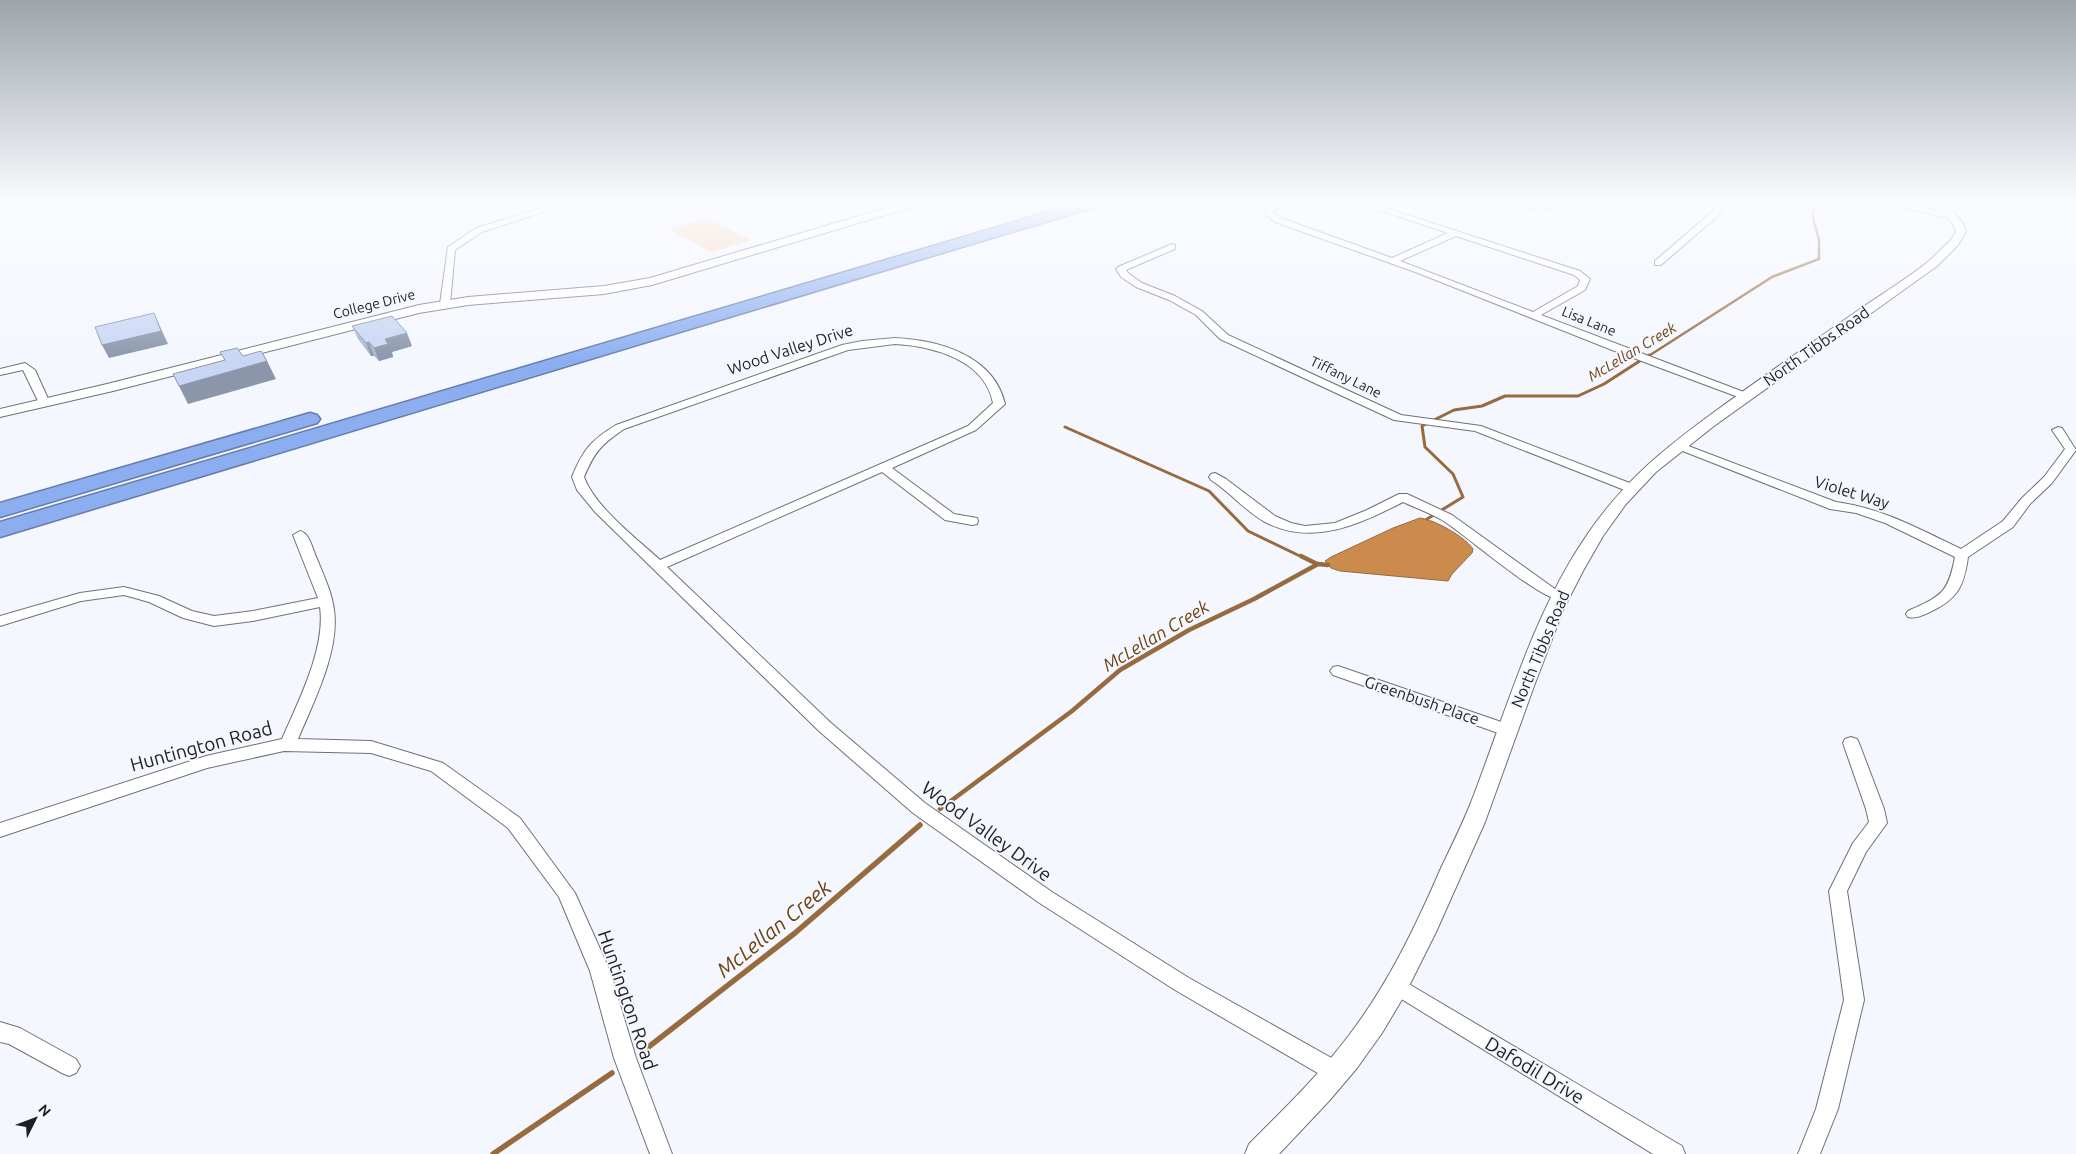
<svg xmlns="http://www.w3.org/2000/svg" width="2076" height="1154" font-family="Ubuntu,sans-serif">
<style>
.green{fill:#f8d1ae}
.water{fill:#cb8b4c;stroke:#976b3f}
.lines{fill:none;stroke-linecap:round;stroke-linejoin:round}
.stream-far3{stroke:#976b3f;stroke-width:2.5}
.stream-far2{stroke:#976b3f;stroke-width:3}
.stream-far1{stroke:#976b3f;stroke-width:4.5}
.stream{stroke:#976b3f;stroke-width:5.5}
.minor-casing{stroke:#6d7179;stroke-width:2}
.tertiary-casing{stroke:#6d7179;stroke-width:2}
.motorway-casing{stroke:#667ca9;stroke-width:3}
.minor{fill:#fff;fill-rule:evenodd}
.tertiary{fill:#fff;fill-rule:evenodd}
.motorway{fill:#8caef1;fill-rule:evenodd}
.wall{fill:#abb8d2}
.shaded-wall{fill:#8b96ab}
.building{fill:#c7d6f4;stroke:#8b96ab}
.labels{text-anchor:middle;stroke-width:4;stroke-linejoin:round;paint-order:stroke}
.far-street-label{font-size:14px;fill:#1e1f22;stroke:#f4f7fe}
.far-water-label{font-size:15px;font-style:italic;fill:#6d4211;stroke:#f4f7fe}
.street-label{font-size:16px;fill:#1e1f22;stroke:#f4f7fe}
.water-label{font-size:18px;font-style:italic;fill:#6d4211;stroke:#f4f7fe}
.near-street-label{font-size:19px;fill:#1e1f22;stroke:#f4f7fe}
.near-water-label{font-size:21px;font-style:italic;fill:#6d4211;stroke:#f4f7fe}
</style>
<rect width="100%" height="100%" fill="#f4f7fe"/>
<path class="green" d="M 706,218 L 751,240 L 712,252 L 668,229 Z"/>
<path class="water" d="M 1420,518 C 1435,520 1464,536 1473,549 L 1472,553 L 1452,574 L 1448,581 L 1340,571 L 1331,568 L 1325,561 L 1331,557 L 1393,528 Z"/>
<g class="lines">
<path class="stream-far3" d="M 1647,357 L 1772,277 L 1819,259 L 1819,240 L 1812,214 L 1819,201"/>
<g class="stream-far2">
<path d="M 1065,427 L 1209,491 L 1248,531 L 1304,558"/>
<path d="M 1427,519 L 1463,497 L 1453,474 L 1425,447 L 1422,426 L 1454,410 L 1482,406 L 1505,396 L 1578,396 L 1604,384 L 1649,355"/>
</g>
<g class="stream-far1">
<path d="M 1301,556 L 1317,564"/>
<path d="M 940,809 L 1072,711 L 1120,670 L 1189,630 L 1254,599 L 1318,564 L 1328,565"/>
</g>
<g class="stream">
<path d="M 642,1052 L 795,933 L 920,825"/>
<path d="M 493,1154 L 612,1073"/>
</g>
<defs>
<g id="minor">
<path d="M 564,201 L 576,201 L 482,232 L 455,250 L 450,304 L 448,306 L 442,306 L 440,304 L 448,247 L 476,228 Z"/>
<path d="M 1284,201 L 1295,201 L 1275,210 L 1273,212 L 1281,218 L 1392,258 L 1448,233 L 1352,201 L 1364,201 L 1580,271 L 1590,279 L 1585,290 L 1541,315 L 1749,394 L 1750,396 L 1745,399 L 1741,398 L 1612,350 L 1418,273 L 1275,222 L 1265,213 L 1269,206 ZM 1456,236 L 1574,275 L 1580,280 L 1578,286 L 1533,312 L 1400,261 Z"/>
<path d="M 1509,201 C 1520,200 1531,205 1542,205 C 1550,205 1557,201 1566,201 C 1552,213 1524,212 1509,201 Z"/>
<path d="M 1716,201 L 1724,201 L 1721,213 L 1661,265 L 1655,265 L 1655,261 L 1714,210 Z"/>
<path d="M 1172,244 L 1175,245 L 1175,249 L 1126,270 L 1128,273 L 1142,283 L 1175,296 L 1202,311 L 1228,335 L 1401,415 L 1481,426 L 1635,485 L 1637,488 L 1635,491 L 1627,491 L 1475,431 L 1394,420 L 1220,339 L 1196,315 L 1169,300 L 1136,287 L 1121,277 L 1116,269 L 1118,267 Z"/>
<path d="M 895,338 C 938,340 994,355 1005,404 L 976,430 L 892,468 L 954,514 L 977,518 L 978,521 L 977,524 L 972,525 L 945,520 L 882,472 L 667,567 L 831,723 L 925,803 L 1052,892 L 1189,978 L 1344,1065 L 1347,1072 L 1344,1079 L 1336,1082 L 1328,1079 L 1175,990 L 1038,902 L 913,813 L 819,731 L 595,512 L 577,490 L 572,477 C 583,450 591,440 616,425 L 842,345 L 862,341 ZM 895,344 C 933,346 985,360 993,403 L 968,426 L 660,560 C 635,537 596,508 584,477 C 595,451 601,445 624,429 L 848,350 Z"/>
<path d="M 25,363 L 35,370 L 50,403 L 48,405 L 40,405 L 23,370 L 0,375 L 0,369 Z"/>
<path d="M 2058,427 L 2062,428 L 2076,450 L 2052,483 L 2030,504 L 2013,527 L 1968,557 C 1964,586 1958,599 1930,612 C 1923,615 1916,619 1908,617 L 1906,614 L 1908,611 C 1941,596 1948,594 1955,557 L 1885,523 L 1856,513 L 1830,509 L 1675,448 L 1673,446 L 1675,444 L 1683,444 L 1836,502 C 1882,508 1921,530 1961,549 L 2003,521 L 2022,498 L 2044,477 L 2065,449 L 2052,430 Z"/>
<path d="M 1215,473 L 1226,479 L 1275,516 L 1291,523 L 1305,526 L 1335,523 L 1367,510 L 1399,494 L 1407,494 L 1452,515 L 1566,597 L 1564,600 C 1545,605 1464,533 1442,520 C 1430,513 1416,508 1403,502 C 1360,524 1313,547 1265,522 C 1245,511 1230,492 1211,480 L 1209,477 L 1211,474 Z"/>
<path d="M 300,531 C 310,533 313,551 317,559 C 324,576 332,593 334,610 C 340,651 313,703 298,739 L 371,741 L 443,763 L 520,818 L 575,893 L 610,971 L 636,1058 L 672,1154 L 650,1154 L 614,1058 L 590,971 L 559,897 L 508,828 L 431,771 L 371,753 L 284,751 L 207,768 L 0,837 L 0,823 L 206,756 L 282,739 C 298,702 326,648 320,607 L 253,621 L 214,626 L 183,618 L 149,602 L 124,595 L 81,601 L 0,626 L 0,616 L 80,593 L 124,587 L 159,596 L 192,611 L 214,616 L 253,611 L 318,598 L 293,535 Z"/>
<path d="M 1338,666 L 1513,726 L 1515,730 L 1513,734 L 1507,736 L 1501,734 L 1333,675 L 1330,671 L 1333,667 Z"/>
<path d="M 1851,737 L 1857,739 L 1859,743 L 1884,809 L 1887,823 L 1866,852 L 1847,891 L 1864,1000 L 1838,1109 L 1820,1154 L 1798,1154 L 1816,1109 L 1844,1000 L 1829,891 L 1853,843 L 1869,822 L 1866,809 L 1843,743 L 1845,739 Z"/>
<path d="M 1397,977 L 1682,1146 L 1685,1154 L 1653,1154 L 1390,992 L 1387,986 L 1390,980 Z"/>
<path d="M 0,1022 L 20,1028 L 76,1059 L 80,1066 L 76,1073 L 69,1076 L 62,1073 L 9,1044 L 0,1042 Z"/>
</g>
<g id="tertiary">
<path d="M 918,201 L 937,201 L 936,203 L 895,212 L 652,285 L 604,294 L 468,305 L 419,313 L 113,391 L 0,417 L 0,409 L 107,384 L 419,305 L 468,297 L 604,286 L 650,278 L 889,207 Z"/>
<path d="M 1885,201 L 1901,201 L 1937,211 L 1925,201 C 1943,200 1961,214 1966,232 L 1958,245 L 1937,266 L 1714,426 L 1656,472 L 1626,504 L 1603,536 L 1583,571 L 1564,608 L 1534,686 L 1485,822 L 1436,932 L 1404,996 L 1382,1033 L 1357,1068 L 1329,1101 L 1279,1154 L 1245,1154 L 1249,1144 C 1284,1109 1320,1074 1350,1034 C 1388,984 1416,926 1441,868 C 1451,847 1461,827 1470,805 C 1506,713 1532,614 1589,532 C 1627,478 1665,448 1717,410 C 1765,375 1814,341 1863,307 C 1885,292 1908,278 1929,261 L 1950,241 L 1956,232 L 1952,223 L 1948,218 L 1886,203 Z"/>
</g>
<g id="motorway">
<path d="M 1085,201 L 1107,201 L 1105,204 L 0,537 L 0,522 Z"/>
<path d="M 310,413 L 317,415 L 320,419 L 317,423 L 0,517 L 0,503 Z"/>
</g>
</defs>
<use href="#minor" class="minor-casing"/>
<use href="#tertiary" class="tertiary-casing"/>
<use href="#motorway" class="motorway-casing"/>
<use href="#minor" class="minor"/>
<use href="#tertiary" class="tertiary"/>
<use href="#motorway" class="motorway"/>
</g>
<g class="wall">
<path d="M 792,201 L 816,201 L 799,205 Z"/>
<path d="M 352,326 L 412,346 L 392,352 L 393,357 L 379,361 L 374,356 L 371,356 L 358,339 Z"/>
</g>
<g class="shaded-wall">
<path d="M 799,201 L 816,201 L 799,205 Z"/>
<path d="M 154,313 L 168,344 L 109,358 L 102,345 Z"/>
<path d="M 407,333 L 412,346 L 392,352 L 393,357 L 379,361 L 374,348 L 385,339 Z"/>
<path d="M 369,342 L 374,356 L 371,356 L 366,343 Z"/>
<path d="M 267,361 L 276,379 L 188,404 L 179,386 Z"/>
</g>
<g class="building">
<path d="M 154,313 L 161,331 L 102,345 L 95,327 Z"/>
<path d="M 392,316 L 407,333 L 385,339 L 388,344 L 374,348 L 369,342 L 366,343 L 352,326 Z"/>
<path d="M 237,348 L 243,356 L 261,351 L 267,361 L 179,386 L 173,374 L 225,360 L 220,352 Z"/>
</g>
<linearGradient id="sky" x2="0" y2="1"><stop stop-color="#9ca4aa"/><stop offset="0.56" stop-color="#fafbff"/><stop offset="1" stop-color="#fafbff" stop-opacity="0"/></linearGradient>
<rect width="2076" height="362" fill="url(#sky)"/>
<g class="labels">
<g class="far-street-label">
<text transform="translate(374 304) rotate(-14)" y="5">College Drive</text>
<text transform="translate(1589 321) rotate(22)" y="5">Lisa Lane</text>
<text transform="translate(1346 377) rotate(26)" y="5">Tiffany Lane</text>
</g>
<g class="far-water-label">
<text transform="translate(1632 352) rotate(-31)" y="5">McLellan Creek</text>
</g>
<g class="street-label">
<text transform="translate(1816 346) rotate(-35)" y="6">North Tibbs Road</text>
<text transform="translate(790 349) rotate(-18)" y="6">Wood Valley Drive</text>
<text transform="translate(1852 492) rotate(17)" y="6">Violet Way</text>
<text transform="translate(1540 649) rotate(-67)" y="6">North Tibbs Road</text>
<text transform="translate(1422 700) rotate(19)" y="6">Greenbush Place</text>
</g>
<g class="water-label">
<text transform="translate(1156 636) rotate(-31)" y="6">McLellan Creek</text>
</g>
<g class="near-street-label">
<text transform="translate(201 746) rotate(-15)" y="7">Huntington Road</text>
<text transform="translate(987 831) rotate(36)" y="7">Wood Valley Drive</text>
<text transform="translate(628 1000) rotate(71)" y="7">Huntington Road</text>
<text transform="translate(1535 1070) rotate(31)" y="7">Dafodil Drive</text>
</g>
<g class="near-water-label">
<text transform="translate(774 929) rotate(-39)" y="7">McLellan Creek</text>
</g>
</g>
<g transform="translate(35 1119) rotate(48)" stroke="#f4f7fe" stroke-width="4" paint-order="stroke">
<path d="M0-4L9 19L0 12L-9 19Z" fill="#1e1f22"/>
<text y="-8" font-size="14" font-weight="bold" text-anchor="middle" fill="#1e1f22">N</text>
</g>
</svg>
